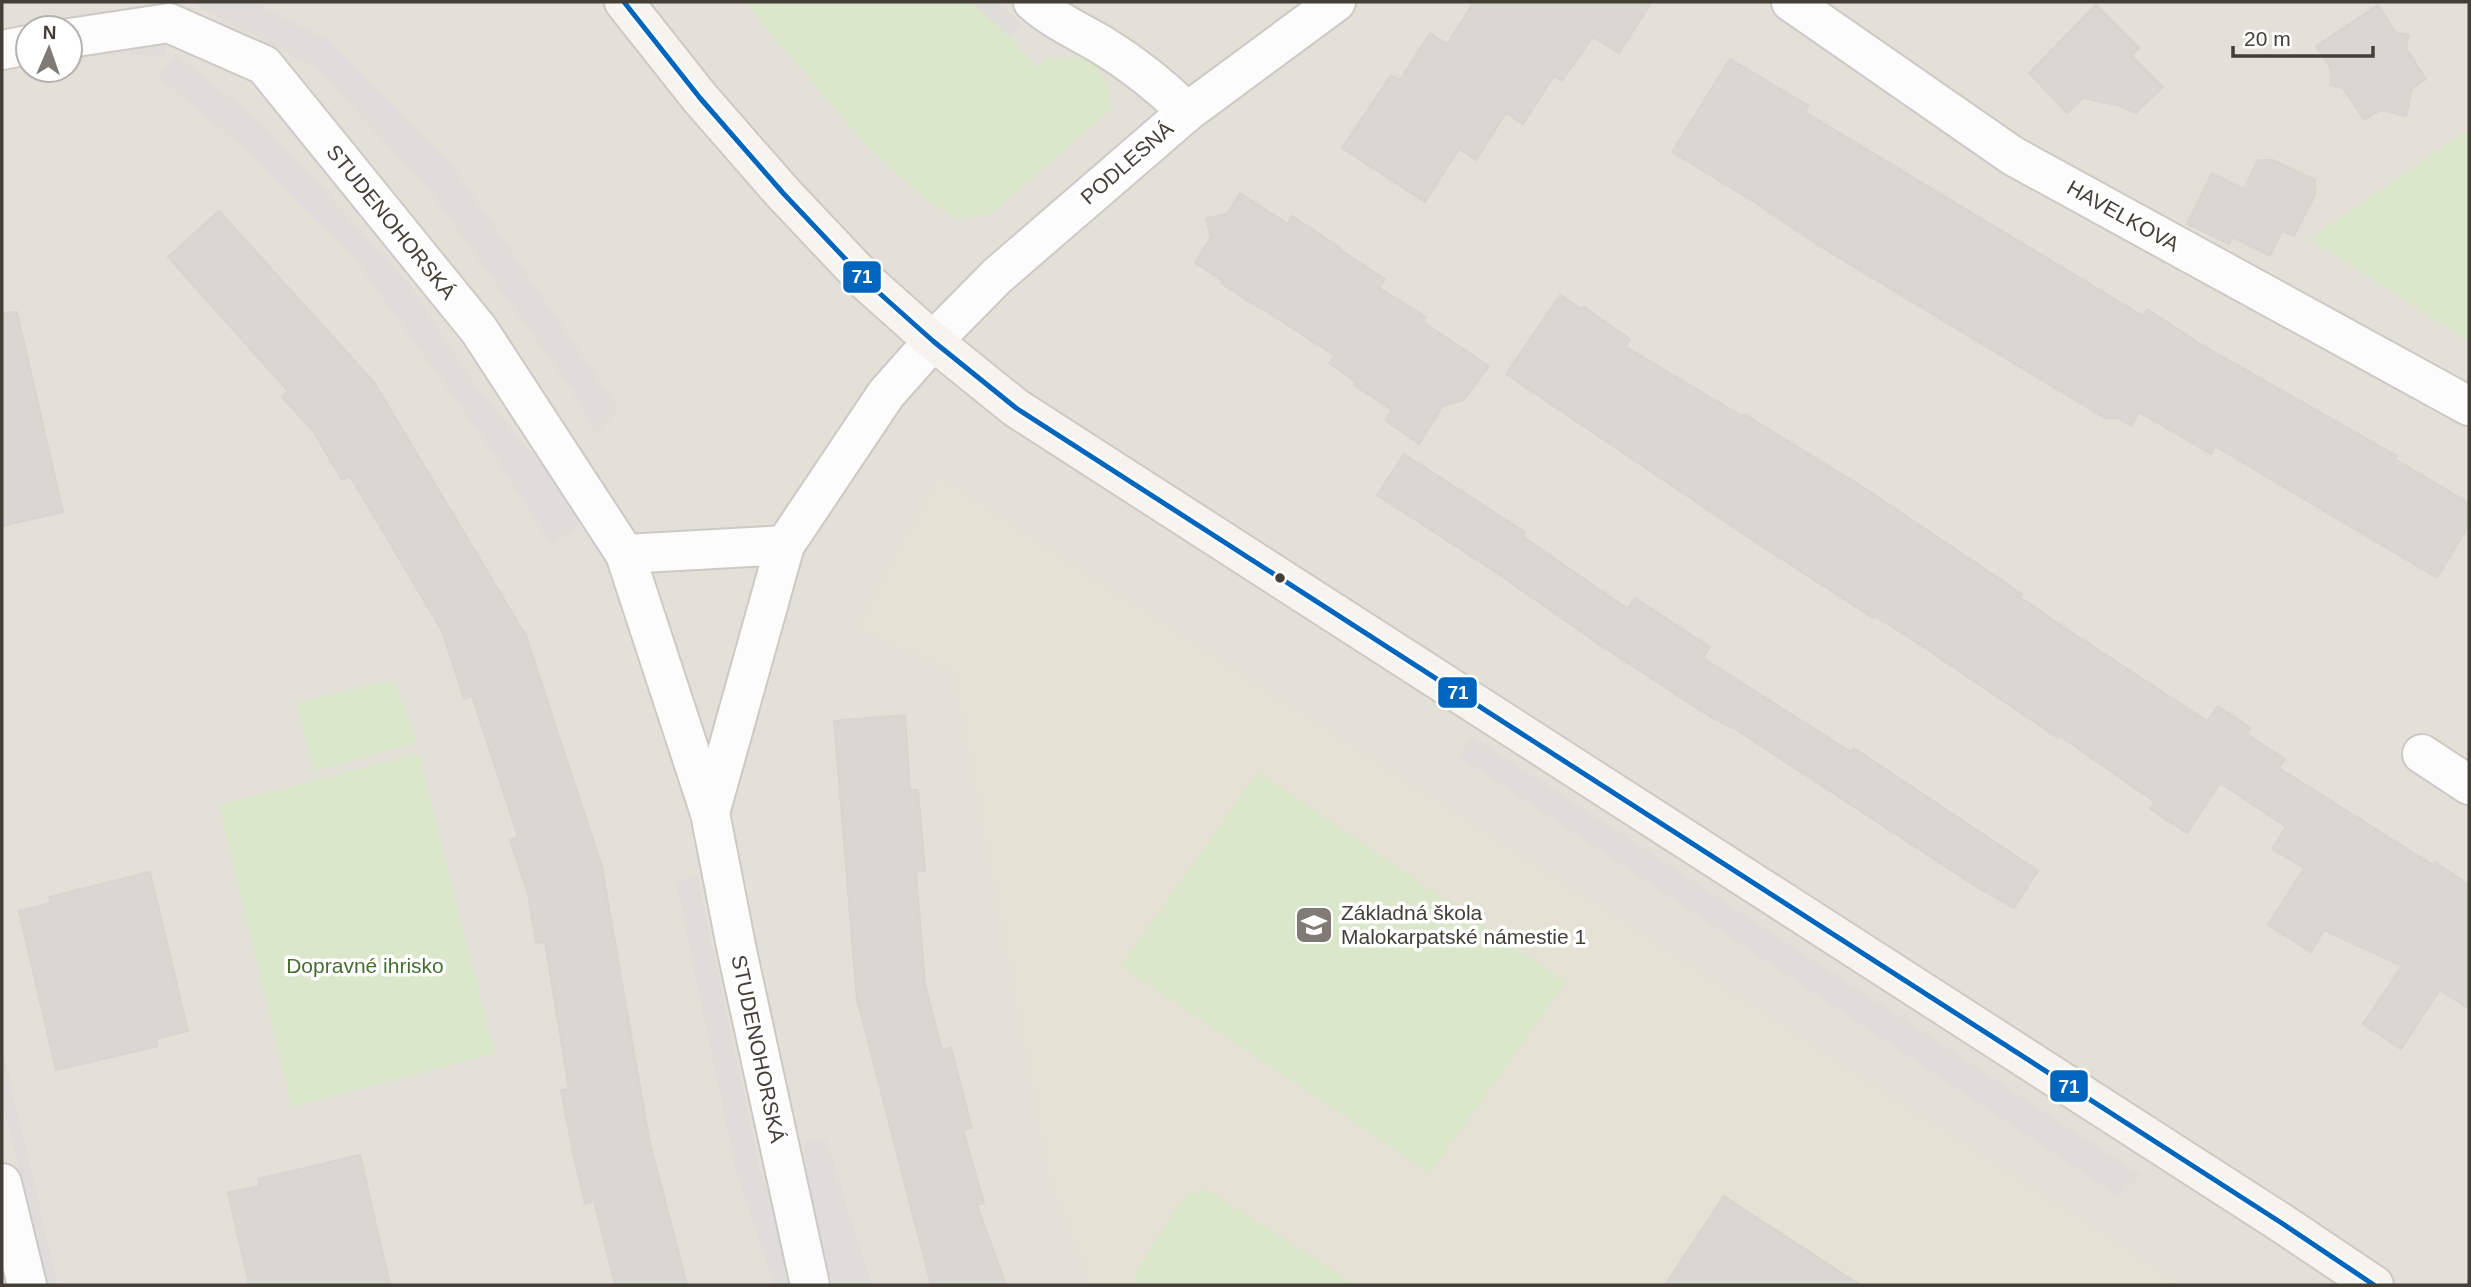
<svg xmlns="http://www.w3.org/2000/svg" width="2471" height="1287" font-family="Helvetica,sans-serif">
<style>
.residential{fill:#e3e0d7;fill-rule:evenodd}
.education{fill:#e5e1d5}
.green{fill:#dbe7cb}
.parking{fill:#deddd9}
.building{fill:#d8d7d2;stroke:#d7d5cf;stroke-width:2}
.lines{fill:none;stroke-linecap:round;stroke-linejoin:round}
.street-casing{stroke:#cbcac5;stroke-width:42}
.secondary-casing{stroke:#cdcbc1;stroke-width:42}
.street{stroke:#fdfcfc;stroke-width:38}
.secondary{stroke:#f5f4ef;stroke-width:38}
.bus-1-casing{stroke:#fff;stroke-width:10}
.bus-1{stroke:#0065bd;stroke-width:5}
.bus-dot{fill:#443f36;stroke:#fff;stroke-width:2.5}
.labels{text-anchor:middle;stroke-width:7;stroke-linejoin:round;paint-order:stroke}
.street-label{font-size:21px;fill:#443f36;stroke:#fff}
.poi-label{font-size:21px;fill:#443f36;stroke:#fff;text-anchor:start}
.park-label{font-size:21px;fill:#456f30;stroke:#fff}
.line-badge{stroke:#fff;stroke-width:2.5}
.badge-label{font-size:19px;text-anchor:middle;font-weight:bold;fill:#fff}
</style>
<rect width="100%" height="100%" fill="#efeee9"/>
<path class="residential" d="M 2,2 L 2469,2 L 2469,129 L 2310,239 L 2469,341 L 2469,1285 L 2,1285 ZM 28,28 L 70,28 L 70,70 L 28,70 Z"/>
<path class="education" d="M 939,478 L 2181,1285 L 1091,1285 L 1050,1178 L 954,672 L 857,627 Z"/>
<g class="green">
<path d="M 748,2 L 972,2 L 1009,36 L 1036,67 L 1050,57 L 1094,59 L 1107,84 L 1111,109 L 991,214 L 957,219 L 921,196 L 864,143 L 758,18 Z"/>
<path d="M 2469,129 L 2469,341 L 2310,239 Z"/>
<path d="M 394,680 L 417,743 L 314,771 L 297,703 Z"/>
<path d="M 419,754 L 494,1053 L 292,1107 L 219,805 Z"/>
<path d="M 1258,772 L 1566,982 L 1430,1173 L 1121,966 Z"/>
<path d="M 1202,1190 L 1209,1191 L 1356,1285 L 1135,1285 L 1137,1270 L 1184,1197 L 1190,1193 Z"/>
</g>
<g class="parking">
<path d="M 201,2 L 253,2 L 328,40 L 453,166 L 619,409 L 595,434 L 572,390 L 423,182 L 313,66 L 195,6 Z"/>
<path d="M 972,2 L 998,2 L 1021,24 L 1009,36 Z"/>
<path d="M 166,37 L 165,56 L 89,52 L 70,57 L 70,38 Z"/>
<path d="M 175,54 L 261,122 L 409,283 L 474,384 L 586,518 L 552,546 L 487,444 L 350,253 L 235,141 L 158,77 Z"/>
<path d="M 1472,736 L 2141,1175 L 2118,1197 L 1459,756 Z"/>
<path d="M 697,875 L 760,1169 L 799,1285 L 774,1285 L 736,1171 L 676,882 Z"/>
<path d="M 2,1045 L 58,1285 L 46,1285 L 2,1100 Z"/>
<path d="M 826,1139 L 872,1285 L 835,1285 L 827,1265 L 807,1185 L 804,1144 Z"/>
</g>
<g class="building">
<path d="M 1474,2 L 1652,2 L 1619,53 L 1593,37 L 1562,81 L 1554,76 L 1523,124 L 1506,113 L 1476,160 L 1459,149 L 1425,202 L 1342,148 L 1391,75 L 1400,80 L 1430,33 L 1447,44 Z"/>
<path d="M 2096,5 L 2139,48 L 2131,55 L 2163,87 L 2136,113 L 2121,106 L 2083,98 L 2067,113 L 2029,73 Z"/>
<path d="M 2378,5 L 2396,33 L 2409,35 L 2406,48 L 2426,79 L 2412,89 L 2406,116 L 2381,110 L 2364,120 L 2343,88 L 2330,85 L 2331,69 L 2316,46 Z"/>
<path d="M 1730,59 L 1809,106 L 1805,112 L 2143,316 L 2147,309 L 2199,343 L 2397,456 L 2395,459 L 2469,503 L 2469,525 L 2437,578 L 2215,446 L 2211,454 L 2139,412 L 2131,426 L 2118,418 L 2105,418 L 1826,250 L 1751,200 L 1672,152 Z"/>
<path d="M 2258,160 L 2273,160 L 2315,180 L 2315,195 L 2294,236 L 2282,231 L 2270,256 L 2232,237 L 2229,244 L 2187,224 L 2212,173 L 2244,189 Z"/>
<path d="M 1240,193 L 1288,224 L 1292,216 L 1339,247 L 1338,248 L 1385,279 L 1379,288 L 1426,317 L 1423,322 L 1489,366 L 1464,400 L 1443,406 L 1419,444 L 1385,420 L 1392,410 L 1354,385 L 1356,382 L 1329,363 L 1335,356 L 1260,307 L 1259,308 L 1221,283 L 1223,281 L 1195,263 L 1211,237 L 1206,218 L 1227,214 Z"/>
<path d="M 219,211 L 374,382 L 526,636 L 602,867 L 649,1139 L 687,1285 L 615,1285 L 594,1201 L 585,1204 L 573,1153 L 561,1090 L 569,1089 L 545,942 L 536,943 L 528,894 L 510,840 L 518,837 L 472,696 L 464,699 L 442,631 L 350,476 L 342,480 L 313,431 L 282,397 L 288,391 L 168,257 Z"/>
<path d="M 1560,295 L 1582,309 L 1584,307 L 1630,339 L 1626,347 L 1742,416 L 1744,414 L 1863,487 L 2022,594 L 2020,597 L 2065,628 L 2207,721 L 2218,706 L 2251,728 L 2247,734 L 2285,759 L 2279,768 L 2433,865 L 2435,862 L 2469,885 L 2469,1009 L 2440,990 L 2401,1049 L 2363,1024 L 2402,966 L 2324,930 L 2311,952 L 2268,925 L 2304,868 L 2272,849 L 2286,827 L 2220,783 L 2187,833 L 2150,809 L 2155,802 L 2060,736 L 2058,738 L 1922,646 L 1875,616 L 1873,618 L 1760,545 L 1506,374 Z"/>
<path d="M 17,312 L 63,512 L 2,526 L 2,313 Z"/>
<path d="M 1404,454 L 1525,532 L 1522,536 L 1628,609 L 1635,598 L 1710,647 L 1703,658 L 1851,752 L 1854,748 L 2038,871 L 2014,908 L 1975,886 L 1735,729 L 1709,716 L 1603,647 L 1500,575 L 1377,495 Z"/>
<path d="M 905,715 L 910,790 L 918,790 L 925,871 L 916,872 L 925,985 L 942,1050 L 951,1048 L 972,1128 L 963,1130 L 984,1203 L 977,1205 L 1006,1285 L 931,1285 L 857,999 L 834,721 Z"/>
<path d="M 150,872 L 188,1031 L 156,1039 L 158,1046 L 56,1070 L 19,911 L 51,903 L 49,897 Z"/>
<path d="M 360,1155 L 390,1285 L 249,1285 L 228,1192 L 260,1186 L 258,1179 Z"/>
<path d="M 1724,1196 L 1779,1232 L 1860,1285 L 1665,1285 Z"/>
</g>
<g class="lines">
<defs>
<g id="street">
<path d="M 1033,2 C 1053,20 1078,31 1102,45 C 1133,64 1161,86 1187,112"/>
<path d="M 1791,2 L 2013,156 L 2469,406"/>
<path d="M 70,38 L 169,23 L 264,65 L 479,330 L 625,554 L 710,813 L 737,951 L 810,1285"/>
<path d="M 2,50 L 28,45"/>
<path d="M 625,554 L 785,545 L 886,394 L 933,341 L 997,276 L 1187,112 L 1336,2"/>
<path d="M 2422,754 L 2469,785"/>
<path d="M 710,813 L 785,545"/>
<path d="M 2,1183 L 27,1285"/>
</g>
<path id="secondary" d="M 624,2 L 700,98 L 783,193 L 868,283 L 933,341 L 1016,408 L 2280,1222 L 2374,1285"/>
</defs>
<use href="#street" class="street-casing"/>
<use href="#secondary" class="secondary-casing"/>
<use href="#street" class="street"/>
<use href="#secondary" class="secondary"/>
<defs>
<path id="bus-1" d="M 624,2 L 700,98 L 783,193 L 868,283 L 933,341 L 1016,408 L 2280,1222 L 2374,1285"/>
</defs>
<use href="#bus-1" class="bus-1-casing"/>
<use href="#bus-1" class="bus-1"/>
</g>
<defs>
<symbol id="school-square" viewBox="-11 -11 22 22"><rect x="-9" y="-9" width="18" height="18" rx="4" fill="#807c75" stroke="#fff"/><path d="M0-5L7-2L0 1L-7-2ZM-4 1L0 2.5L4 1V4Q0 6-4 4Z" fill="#fff"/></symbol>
</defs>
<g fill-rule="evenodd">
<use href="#school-square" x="1292" y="903" width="44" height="44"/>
</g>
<circle class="bus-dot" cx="1280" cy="578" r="6"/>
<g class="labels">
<g class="street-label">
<text transform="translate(1127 163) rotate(-41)" y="7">PODLESNÁ</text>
<text transform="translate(2123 216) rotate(29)" y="7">HAVELKOVA</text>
<text transform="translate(391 222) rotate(51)" y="7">STUDENOHORSKÁ</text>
<text transform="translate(758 1049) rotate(78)" y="7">STUDENOHORSKÁ</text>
</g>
<g class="poi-label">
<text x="1341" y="920">Základná škola<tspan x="1341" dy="24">Malokarpatské námestie 1</tspan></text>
</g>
<g class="park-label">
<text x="365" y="973">Dopravné ihrisko</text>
</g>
</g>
<g class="line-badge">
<rect x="842" y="260" width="40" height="34" rx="7" fill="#0065bd"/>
<rect x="1437" y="676" width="41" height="33" rx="7" fill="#0065bd"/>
<rect x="2049" y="1069" width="40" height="34" rx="7" fill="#0065bd"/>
</g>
<g class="badge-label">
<text x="862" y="283">71</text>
<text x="1458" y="699">71</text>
<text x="2069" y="1093">71</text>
</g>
<rect width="2471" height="1287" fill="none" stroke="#443f36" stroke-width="7"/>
<g transform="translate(49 49) rotate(2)"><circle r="33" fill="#ffffff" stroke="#b4b2af" stroke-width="2"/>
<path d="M0-5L12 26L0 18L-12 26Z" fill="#807c75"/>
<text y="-10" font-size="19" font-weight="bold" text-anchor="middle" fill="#443f36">N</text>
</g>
<path d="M2233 46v10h140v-10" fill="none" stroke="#443f36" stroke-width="3.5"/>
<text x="2244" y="46" font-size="21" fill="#443f36" stroke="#ffffff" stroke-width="5" paint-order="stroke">20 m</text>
</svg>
